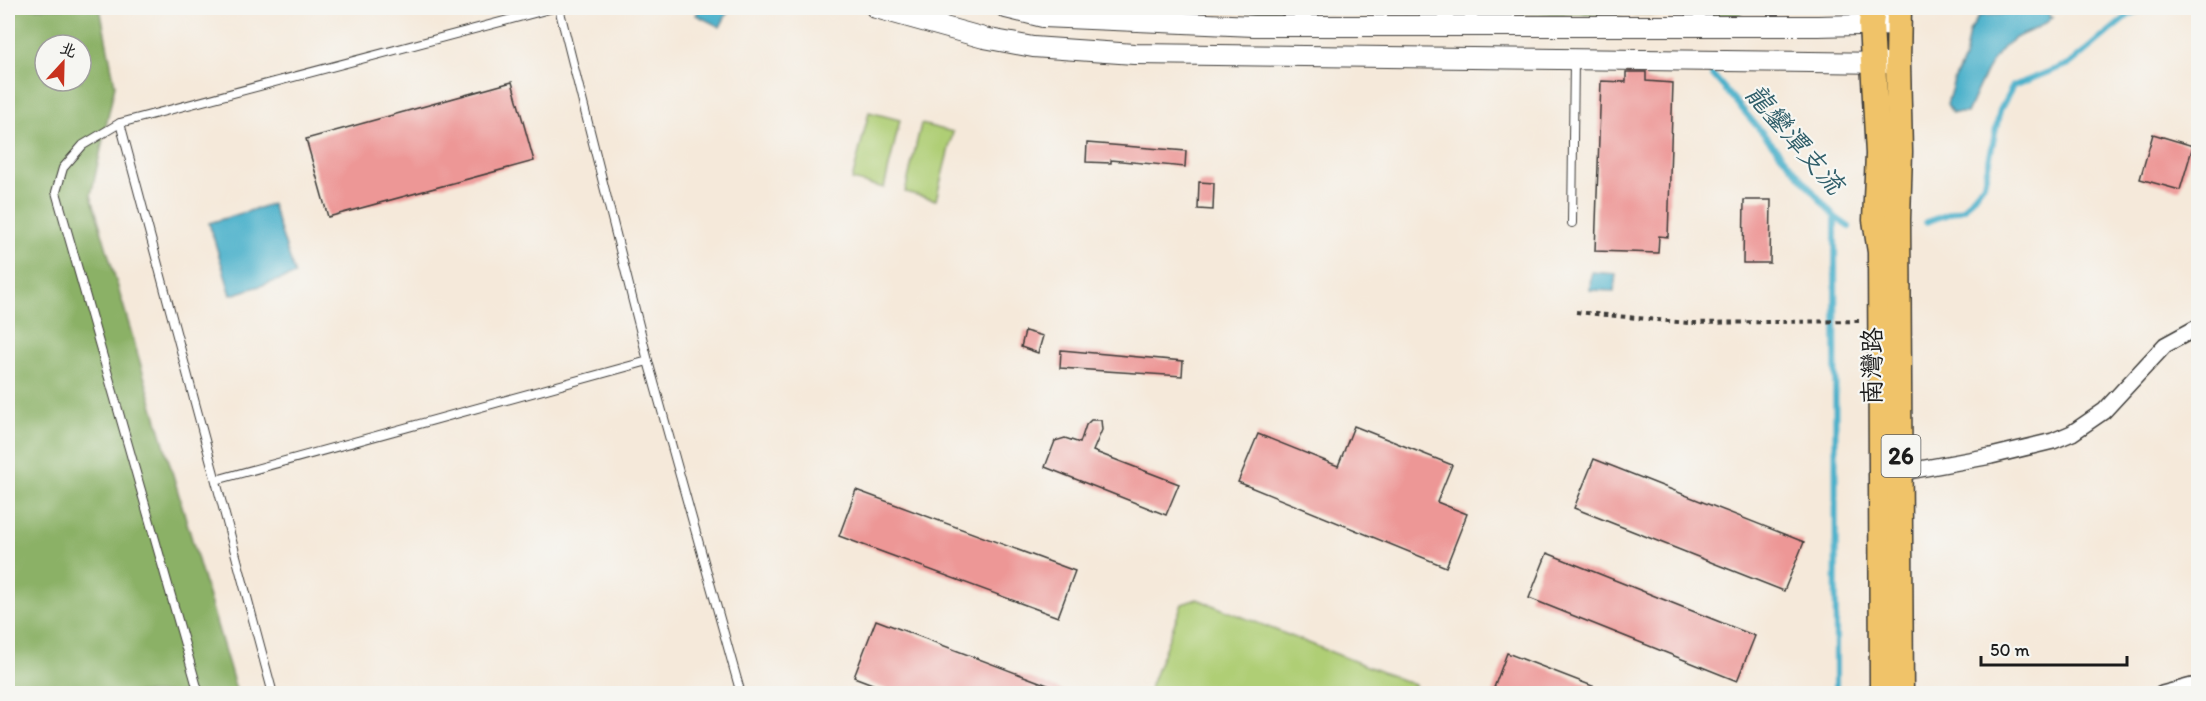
<svg xmlns="http://www.w3.org/2000/svg" width="2206" height="701" font-family="Itim,'LXGW WenKai TC',sans-serif">
<style>
.green{fill:#afce75;stroke:#667548;stroke-width:1.5}
.forest{fill:#8bb166;stroke:#546641;stroke-width:1.5;fill-rule:evenodd}
.water{fill:#4ab0ca;stroke:#336673;stroke-width:1.5}
.lines{fill:none;stroke-linecap:round;stroke-linejoin:round}
.stream{stroke:#4ab0ca;stroke-width:6}
.building{fill:#ed9796}
.service-casing{stroke:#3d3b38;stroke-width:10}
.minor-casing{stroke:#3d3b38;stroke-width:18}
.tertiary-casing{stroke:#3d3b38;stroke-width:22}
.primary-casing{stroke:#3d3b38;stroke-width:27}
.path{stroke:#3d3b38;stroke-width:4;stroke-dasharray:4.5 4.5;stroke-linecap:butt}
.service{stroke:#fff;stroke-width:8}
.minor{stroke:#fff;stroke-width:15}
.tertiary{stroke:#fff;stroke-width:20}
.primary{stroke:#f0c369;stroke-width:24}
.labels{text-anchor:middle;stroke-width:4.5;stroke-linejoin:round;paint-order:stroke}
.shield{fill:#f6f6f2;stroke:#5d5d5c;stroke-width:1.5}
.shield-label{font-size:24px;font-weight:bold;fill:#1c1c1c}
.street-label{font-size:26px;fill:#1c1c1c;stroke:#f6f6f2}
.water-label{font-size:27px;font-style:italic;fill:#315f6a;stroke:#f6f6f2}
</style>
<rect width="100%" height="100%" fill="#f6f6f2"/>
<filter id="ink" filterUnits="userSpaceOnUse"><feTurbulence type="fractalNoise" baseFrequency=".0167" numOctaves="2"/><feDisplacementMap in="SourceGraphic" scale="12" xChannelSelector="R" yChannelSelector="G"/><feConvolveMatrix kernelMatrix="1 2 1 2 8 2 1 2 1" color-interpolation-filters="sRGB"/></filter>
<filter id="wash" filterUnits="userSpaceOnUse"><feTurbulence type="fractalNoise" baseFrequency=".008" numOctaves="4" result="noise"/><feDisplacementMap in="SourceGraphic" scale="24" xChannelSelector="R" yChannelSelector="G"/><feGaussianBlur stdDeviation="1.35" result="paint"/><feColorMatrix in="noise" values="0 0 0 0 0 0 0 0 0 0 0 0 0 0 0 0 0 1.4 0 .05"/><feComposite in="paint" operator="in"/></filter>
<g filter="url(#wash)">
<rect width="100%" height="100%" fill="#f5e9da"/>
<g class="green">
<path d="M 869,112 L 900,120 L 884,188 L 852,180 Z"/>
<path d="M 921,124 L 953,132 L 936,200 L 905,192 Z"/>
<path d="M 1197,599 L 1415,685 L 1417,693 L 1148,693 L 1182,604 Z"/>
</g>
<g class="forest">
<path d="M 8,8 L 100,8 L 115,85 L 91,195 L 237,693 L 8,693 ZM 45,45 L 81,45 L 81,81 L 45,81 Z"/>
<path d="M 1102,8 L 1741,8 L 1741,15 L 1158,11 Z"/>
</g>
<g class="water">
<path d="M 700,8 L 730,8 L 720,27 L 696,15 Z"/>
<path d="M 2025,8 L 2049,8 L 2049,17 L 2053,17 C 2041,30 2021,32 2008,43 C 1990,57 1976,93 1967,113 L 1952,113 L 1947,104 L 1954,80 L 1964,59 L 1969,32 L 1979,16 L 2010,14 Z"/>
<path d="M 272,204 L 295,275 L 231,295 L 209,223 Z"/>
<path d="M 1591,272 L 1616,274 L 1614,291 L 1590,290 Z"/>
</g>
<g class="lines">
<g class="stream">
<path d="M 1677,8 L 1679,9"/>
<path d="M 1712,74 L 1835,217 L 1849,227"/>
<path d="M 1835,217 L 1836,694"/>
<path d="M 1926,222 L 1963,209 L 1984,184 L 2000,110 L 2013,86 L 2071,63 L 2129,15 L 2144,8"/>
</g>
</g>
<g id="blocks">
<g class="building">
<path d="M 1626,72 L 1646,72 L 1646,81 L 1673,83 L 1668,237 L 1659,236 L 1658,253 L 1595,251 L 1601,81 L 1626,82 Z"/>
<path d="M 512,82 L 534,161 L 328,217 L 306,139 Z"/>
<path d="M 2153,134 L 2193,146 L 2180,190 L 2140,179 Z"/>
<path d="M 1087,143 L 1186,151 L 1185,167 L 1111,160 L 1111,163 L 1086,162 Z"/>
<path d="M 1199,182 L 1214,183 L 1213,210 L 1198,209 Z"/>
<path d="M 1744,200 L 1771,200 L 1770,263 L 1743,263 Z"/>
<path d="M 1025,331 L 1043,336 L 1038,353 L 1021,347 Z"/>
<path d="M 1061,350 L 1183,361 L 1182,376 L 1060,368 Z"/>
<path d="M 1091,420 L 1101,420 L 1102,430 L 1093,451 L 1179,484 L 1166,515 L 1045,467 L 1055,441 L 1065,438 L 1080,443 L 1086,425 Z"/>
<path d="M 1354,426 L 1452,465 L 1437,502 L 1467,514 L 1446,567 L 1238,482 L 1258,434 L 1338,466 Z"/>
<path d="M 1594,459 L 1804,542 L 1784,591 L 1574,508 Z"/>
<path d="M 856,490 L 1075,571 L 1058,617 L 839,536 Z"/>
<path d="M 1547,553 L 1755,636 L 1737,681 L 1529,598 Z"/>
<path d="M 876,620 L 1066,692 L 1066,693 L 896,693 L 854,677 Z"/>
<path d="M 1507,653 L 1608,692 L 1607,693 L 1492,693 Z"/>
</g>
</g>
</g>
<g filter="url(#ink)">
<use href="#blocks" fill-opacity="0" stroke="#3d3b38" stroke-width="1.5"/>
<g class="lines">
<defs>
<g id="service">
<path d="M 559,8 L 648,361 L 741,694"/>
<path d="M 120,123 L 273,694"/>
<path d="M 1572,223 L 1574,59"/>
<path d="M 216,480 L 648,361"/>
<path d="M 199,694 L 56,192 L 63,168 L 83,145 L 120,123 L 553,8"/>
</g>
<g id="minor">
<path d="M 1893,474 L 1991,456 L 2053,441 L 2072,433 L 2104,411 L 2165,345 L 2198,327"/>
<path d="M 2162,694 L 2192,686"/>
</g>
<g id="tertiary">
<path d="M 876,8 L 984,38 L 1033,47 L 1134,54 L 1888,63"/>
<path d="M 1006,8 L 1043,17 L 1254,26 L 1818,26 L 1898,24"/>
</g>
<g id="primary">
<path d="M 1873,8 L 1871,24 L 1878,154 L 1875,220 L 1880,252 L 1882,694"/>
<path d="M 1899,8 L 1898,63 L 1900,152 L 1898,219 L 1901,694"/>
</g>
</defs>
<use href="#service" class="service-casing"/>
<use href="#minor" class="minor-casing"/>
<use href="#tertiary" class="tertiary-casing"/>
<use href="#primary" class="primary-casing"/>
<path class="path" d="M 1576,312 L 1688,323 L 1861,321"/>
<use href="#service" class="service"/>
<use href="#minor" class="minor"/>
<use href="#tertiary" class="tertiary"/>
<use href="#primary" class="primary"/>
</g>
</g>
<g class="labels">
<rect class="shield" x="1881.5" y="435" width="39" height="42" rx="4.5"/>
<g class="shield-label">
<text x="1901" y="464">26</text>
</g>
<g class="street-label">
<text transform="translate(1872 366) rotate(-90)" y="9">南灣路</text>
</g>
<g class="water-label">
<text transform="translate(1795 139) rotate(49)" y="9">龍鑾潭支流</text>
</g>
</g>
<rect width="2206" height="701" fill="none" stroke="#f6f6f2" stroke-width="30"/>
<g transform="translate(63 63) rotate(22)"><circle r="28" fill="#f6f6f2" stroke="#9f9f9c" stroke-width="1.5"/>
<path d="M0-4.5L10 22L0 15L-10 22Z" fill="#c8321e"/>
<text y="-9" font-size="16" font-weight="bold" text-anchor="middle" fill="#1c1c1c">北</text>
</g>
<path d="M1981 656v9h146v-9" fill="none" stroke="#1c1c1c" stroke-width="3"/>
<text x="1990" y="656" font-size="18" fill="#1c1c1c" stroke="#f6f6f2" stroke-width="4.5" paint-order="stroke">50 m</text>
</svg>
